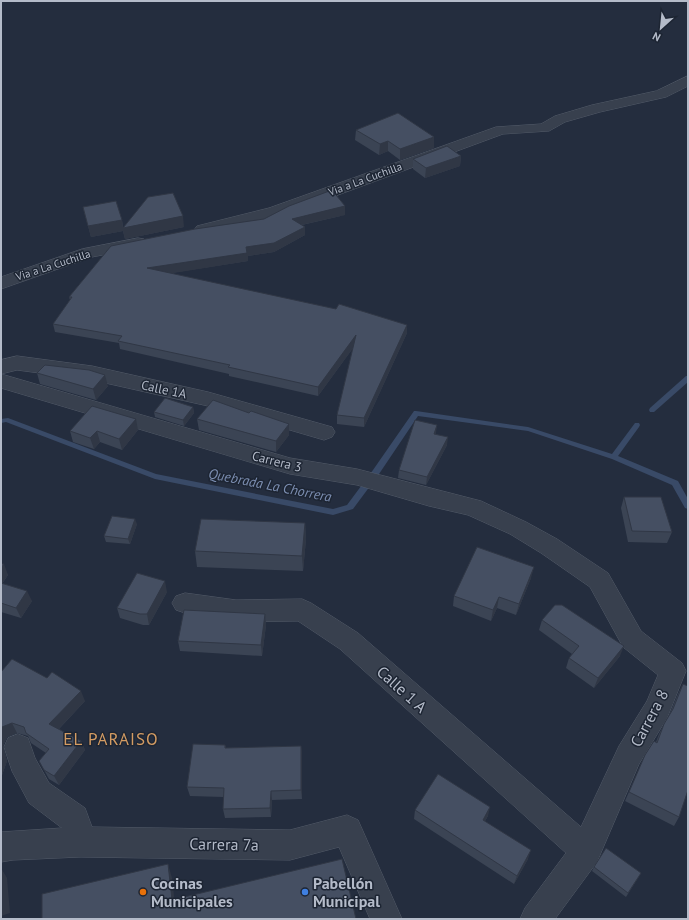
<svg xmlns="http://www.w3.org/2000/svg" width="689" height="920" font-family="'PT Sans',sans-serif">
<style>
.lines{fill:none;stroke-linecap:round;stroke-linejoin:round}
.stream{fill:#394a67;fill-rule:evenodd}
.minor-casing{stroke:#535b69;stroke-width:1}
.minor{fill:#38404e;fill-rule:evenodd}
.wall{fill:#3b4454}
.shaded-wall{fill:#303745}
.building{fill:#454f62;stroke:#303745}
.food-dot{fill:#e8710a;stroke:#1d2533;stroke-width:1.5}
.shop-dot{fill:#3f7fe0;stroke:#1d2533;stroke-width:1.5}
.labels{text-anchor:middle;stroke-width:3;stroke-linejoin:round;paint-order:stroke}
.far-street-label{font-size:11px;fill:#b4bbc9;stroke:#1d2533}
.street-label{font-size:13px;fill:#b4bbc9;stroke:#1d2533}
.water-label{font-size:14px;font-style:italic;fill:#7c8eb1;stroke:#1d2533}
.near-street-label{font-size:16px;fill:#b4bbc9;stroke:#1d2533}
.near-poi-label{font-size:16px;font-weight:bold;fill:#b4bbc9;stroke:#1d2533;text-anchor:start}
.near-neighbourhood-label{font-size:17px;letter-spacing:1px;fill:#d49c63;stroke:#1d2533}
</style>
<rect width="100%" height="100%" fill="#242d3e"/>
<g class="lines">
<g class="stream">
<path d="M 686,376 L 688,376 L 688,382 L 654,412 L 650,412 L 649,410 L 650,408 Z"/>
<path d="M 414,411 L 416,411 L 528,427 L 612,454 L 635,423 L 639,423 L 640,425 L 639,427 L 618,456 L 678,481 L 688,499 L 688,509 L 685,508 L 672,485 L 612,459 L 528,431 L 418,416 L 379,474 L 353,509 L 333,515 L 155,479 L 6,422 L 1,423 L 1,419 L 8,418 L 156,474 L 333,509 L 347,505 L 373,470 Z"/>
</g>
<defs>
<g id="minor">
<path d="M 688,76 L 688,86 L 666,97 L 600,112 L 565,122 L 549,131 L 503,134 L 281,216 L 203,235 L 197,234 L 194,230 L 197,226 L 269,208 L 496,127 L 541,124 L 555,116 L 592,105 L 656,91 Z"/>
<path d="M 138,238 L 144,239 L 147,243 L 144,247 L 92,257 L 1,289 L 1,277 L 82,249 Z"/>
<path d="M 17,356 L 92,366 L 208,392 L 332,427 L 335,432 L 332,437 L 324,440 L 208,406 L 92,380 L 17,370 L 1,374 L 1,360 Z"/>
<path d="M 1,374 L 290,458 L 357,469 L 481,501 L 526,522 L 557,539 L 608,573 L 641,631 L 682,663 L 686,671 L 667,718 L 639,764 L 597,862 L 555,919 L 520,919 L 525,908 L 566,853 L 340,649 L 298,621 L 236,622 L 185,613 L 176,610 L 172,603 L 176,596 L 185,593 L 236,600 L 302,599 L 311,603 L 358,633 L 581,827 L 619,746 L 647,701 L 658,675 L 623,647 L 590,587 L 541,553 L 510,534 L 468,515 L 429,506 L 357,485 L 290,474 L 1,388 Z"/>
<path d="M 18,734 L 28,738 L 35,758 L 49,783 L 85,808 L 92,827 L 290,830 L 347,815 L 358,820 L 402,919 L 370,919 L 339,847 L 290,860 L 80,857 L 13,860 L 1,862 L 1,832 L 62,828 L 29,803 L 12,771 L 4,747 L 8,738 Z"/>
</g>
</defs>
<use href="#minor" class="minor-casing"/>
<use href="#minor" class="minor"/>
</g>
<g class="wall">
<path d="M 356,130 L 434,137 L 434,148 L 400,160 L 388,151 L 379,155 L 355,140 Z"/>
<path d="M 461,156 L 460,166 L 425,178 L 413,169 L 413,159 Z"/>
<path d="M 83,207 L 122,220 L 123,227 L 184,227 L 125,239 L 123,231 L 91,237 Z"/>
<path d="M 345,215 L 302,225 L 305,227 L 305,235 L 274,252 L 248,256 L 248,261 L 171,273 L 407,333 L 364,427 L 337,424 L 337,415 L 353,348 L 318,396 L 229,376 L 229,374 L 120,349 L 119,343 L 55,332 L 53,324 L 70,300 L 69,297 L 111,246 Z"/>
<path d="M 37,373 L 108,386 L 96,400 L 40,384 Z"/>
<path d="M 193,407 L 194,413 L 184,426 L 155,417 L 154,412 Z"/>
<path d="M 249,413 L 289,424 L 289,435 L 276,452 L 199,430 L 197,419 Z"/>
<path d="M 138,430 L 122,450 L 100,442 L 94,449 L 73,442 L 70,431 Z"/>
<path d="M 436,433 L 436,434 L 447,445 L 426,485 L 398,478 L 399,470 Z"/>
<path d="M 624,497 L 672,532 L 667,543 L 628,542 L 621,508 Z"/>
<path d="M 305,523 L 306,539 L 303,571 L 197,567 L 195,551 Z"/>
<path d="M 137,524 L 130,544 L 106,542 L 104,536 Z"/>
<path d="M 1,564 L 8,575 L 2,584 L 32,601 L 21,618 L 1,612 Z"/>
<path d="M 531,578 L 516,615 L 497,608 L 491,621 L 453,606 L 454,596 Z"/>
<path d="M 167,592 L 149,625 L 143,625 L 120,618 L 117,608 Z"/>
<path d="M 265,614 L 266,625 L 262,656 L 180,651 L 178,641 Z"/>
<path d="M 542,620 L 620,656 L 594,688 L 566,668 L 569,658 L 572,654 L 539,630 Z"/>
<path d="M 1,672 L 85,701 L 59,729 L 81,741 L 85,750 L 59,785 L 49,779 L 39,761 L 46,753 L 31,743 L 28,736 L 17,733 L 7,737 L 3,746 L 7,761 L 1,778 Z"/>
<path d="M 683,684 L 679,817 L 674,826 L 625,801 L 645,755 L 656,742 L 659,734 L 670,713 L 678,694 Z"/>
<path d="M 225,745 L 226,748 L 301,746 L 302,756 L 302,799 L 272,800 L 271,817 L 225,818 L 223,809 L 223,797 L 190,796 L 187,787 Z"/>
<path d="M 415,810 L 488,816 L 485,821 L 528,859 L 514,884 L 414,819 Z"/>
<path d="M 594,867 L 641,873 L 626,897 L 592,871 Z"/>
</g>
<g class="shaded-wall">
<path d="M 434,137 L 434,148 L 400,160 L 400,149 Z"/>
<path d="M 388,141 L 388,151 L 379,155 L 380,144 Z"/>
<path d="M 461,156 L 460,166 L 425,178 L 426,168 Z"/>
<path d="M 345,206 L 345,215 L 292,227 L 292,219 Z"/>
<path d="M 183,216 L 184,227 L 125,239 L 123,231 L 91,237 L 88,226 L 122,220 L 123,228 Z"/>
<path d="M 305,227 L 305,235 L 274,252 L 248,256 L 248,261 L 149,277 L 147,268 L 246,247 Z"/>
<path d="M 407,325 L 407,333 L 364,427 L 364,418 Z"/>
<path d="M 356,335 L 356,344 L 318,396 L 318,387 Z"/>
<path d="M 105,375 L 108,386 L 96,400 L 93,389 Z"/>
<path d="M 193,407 L 194,413 L 184,426 L 183,420 Z"/>
<path d="M 136,419 L 138,430 L 122,450 L 119,439 Z"/>
<path d="M 289,424 L 289,435 L 276,452 L 276,441 Z"/>
<path d="M 437,425 L 436,433 L 433,443 L 434,434 Z"/>
<path d="M 97,431 L 100,442 L 94,449 L 90,438 Z"/>
<path d="M 448,437 L 447,445 L 426,485 L 427,477 Z"/>
<path d="M 135,519 L 137,524 L 130,544 L 128,539 Z"/>
<path d="M 305,523 L 306,539 L 303,571 L 302,556 Z"/>
<path d="M 4,564 L 8,575 L 1,585 L 1,568 Z"/>
<path d="M 534,567 L 531,578 L 516,615 L 519,604 Z"/>
<path d="M 165,581 L 167,592 L 149,625 L 147,614 Z"/>
<path d="M 27,591 L 32,601 L 21,618 L 16,608 Z"/>
<path d="M 499,597 L 497,608 L 491,621 L 493,610 Z"/>
<path d="M 265,614 L 266,625 L 262,656 L 261,645 Z"/>
<path d="M 624,646 L 620,656 L 594,688 L 598,678 Z"/>
<path d="M 81,691 L 85,701 L 54,734 L 49,724 Z"/>
<path d="M 12,723 L 17,733 L 7,737 L 3,746 L 7,761 L 1,778 L 1,729 L 2,727 Z"/>
<path d="M 81,741 L 85,750 L 59,785 L 54,776 Z"/>
<path d="M 301,746 L 302,756 L 302,799 L 301,790 Z"/>
<path d="M 271,791 L 272,800 L 271,817 L 270,808 Z"/>
<path d="M 490,807 L 488,816 L 480,829 L 483,820 Z"/>
<path d="M 531,850 L 528,859 L 514,884 L 517,876 Z"/>
<path d="M 168,864 L 172,878 L 176,913 L 172,900 Z"/>
<path d="M 1,868 L 7,878 L 10,913 L 1,916 Z"/>
</g>
<g class="building">
<path d="M 398,113 L 434,137 L 400,149 L 388,141 L 380,144 L 356,130 Z"/>
<path d="M 447,146 L 461,156 L 426,168 L 413,159 Z"/>
<path d="M 332,190 L 345,206 L 292,219 L 305,227 L 274,243 L 246,247 L 247,253 L 147,268 L 336,309 L 339,304 L 407,325 L 364,418 L 337,415 L 356,335 L 318,387 L 228,367 L 230,365 L 118,341 L 122,336 L 53,324 L 72,297 L 69,297 L 111,246 L 195,229 L 264,219 L 289,206 Z"/>
<path d="M 173,193 L 183,216 L 123,228 L 148,197 Z"/>
<path d="M 116,201 L 122,220 L 88,226 L 83,207 Z"/>
<path d="M 45,365 L 89,370 L 105,375 L 93,389 L 37,373 Z"/>
<path d="M 165,398 L 193,407 L 183,420 L 154,412 Z"/>
<path d="M 213,400 L 249,413 L 251,411 L 289,424 L 276,441 L 197,419 Z"/>
<path d="M 92,406 L 136,419 L 119,439 L 97,431 L 90,438 L 70,431 Z"/>
<path d="M 415,420 L 437,425 L 434,434 L 448,437 L 427,477 L 399,470 Z"/>
<path d="M 624,497 L 661,497 L 672,532 L 632,531 Z"/>
<path d="M 112,516 L 135,519 L 128,539 L 104,536 Z"/>
<path d="M 201,519 L 305,523 L 302,556 L 195,551 Z"/>
<path d="M 477,547 L 534,567 L 519,604 L 499,597 L 493,610 L 454,596 Z"/>
<path d="M 1,564 L 4,564 L 1,568 Z"/>
<path d="M 137,573 L 165,581 L 147,614 L 140,614 L 117,608 Z"/>
<path d="M 1,583 L 27,591 L 16,608 L 1,603 Z"/>
<path d="M 555,605 L 562,605 L 624,646 L 598,678 L 569,658 L 579,646 L 542,620 Z"/>
<path d="M 184,610 L 265,614 L 261,645 L 178,641 Z"/>
<path d="M 12,659 L 47,678 L 52,672 L 81,691 L 49,724 L 81,741 L 54,776 L 44,770 L 39,761 L 49,749 L 26,733 L 24,727 L 12,723 L 2,727 L 1,729 L 1,672 Z"/>
<path d="M 683,684 L 688,686 L 688,790 L 679,817 L 629,792 L 645,755 L 654,741 L 657,743 L 664,724 L 673,709 Z"/>
<path d="M 193,744 L 225,745 L 225,748 L 301,746 L 301,790 L 271,791 L 270,808 L 223,809 L 224,788 L 187,787 Z"/>
<path d="M 438,774 L 490,807 L 483,820 L 531,850 L 517,876 L 415,810 Z"/>
<path d="M 606,848 L 641,873 L 628,893 L 594,867 Z"/>
<path d="M 342,859 L 356,919 L 42,919 L 42,894 L 168,864 L 172,900 Z"/>
</g>
<circle class="food-dot" cx="143" cy="892" r="4"/>
<circle class="shop-dot" cx="305" cy="892" r="4"/>
<g class="labels">
<g class="far-street-label">
<text transform="translate(365 179) rotate(-20)" y="4">Via a La Cuchilla</text>
<text transform="translate(53 265) rotate(-18)" y="4">Via a La Cuchilla</text>
</g>
<g class="street-label">
<text transform="translate(164 389) rotate(12)" y="5">Calle 1A</text>
<text transform="translate(277 461) rotate(14)" y="5">Carrera 3</text>
</g>
<g class="water-label">
<text transform="translate(270 485) rotate(11)" y="5">Quebrada La Chorrera</text>
</g>
<g class="near-street-label">
<text transform="translate(402 689) rotate(42)" y="6">Calle 1 A</text>
<text transform="translate(649 718) rotate(-62)" y="6">Carrera 8</text>
<text transform="translate(224 844) rotate(1)" y="6">Carrera 7a</text>
</g>
<g class="near-poi-label">
<text x="151" y="889">Cocinas<tspan x="151" dy="18">Municipales</tspan></text>
<text x="313" y="889">Pabellón<tspan x="313" dy="18">Municipal</tspan></text>
</g>
<g class="near-neighbourhood-label">
<text x="111" y="745">EL PARAISO</text>
</g>
</g>
<rect width="689" height="920" fill="none" stroke="#b4bbc9" stroke-width="4"/>
<g transform="translate(661 28) rotate(207)" stroke="#1d2533" stroke-width="3" paint-order="stroke">
<path d="M0-3L7 15L0 10L-7 15Z" fill="#b4bbc9"/>
<text y="-6" font-size="11" font-weight="bold" text-anchor="middle" fill="#b4bbc9">N</text>
</g>
</svg>
